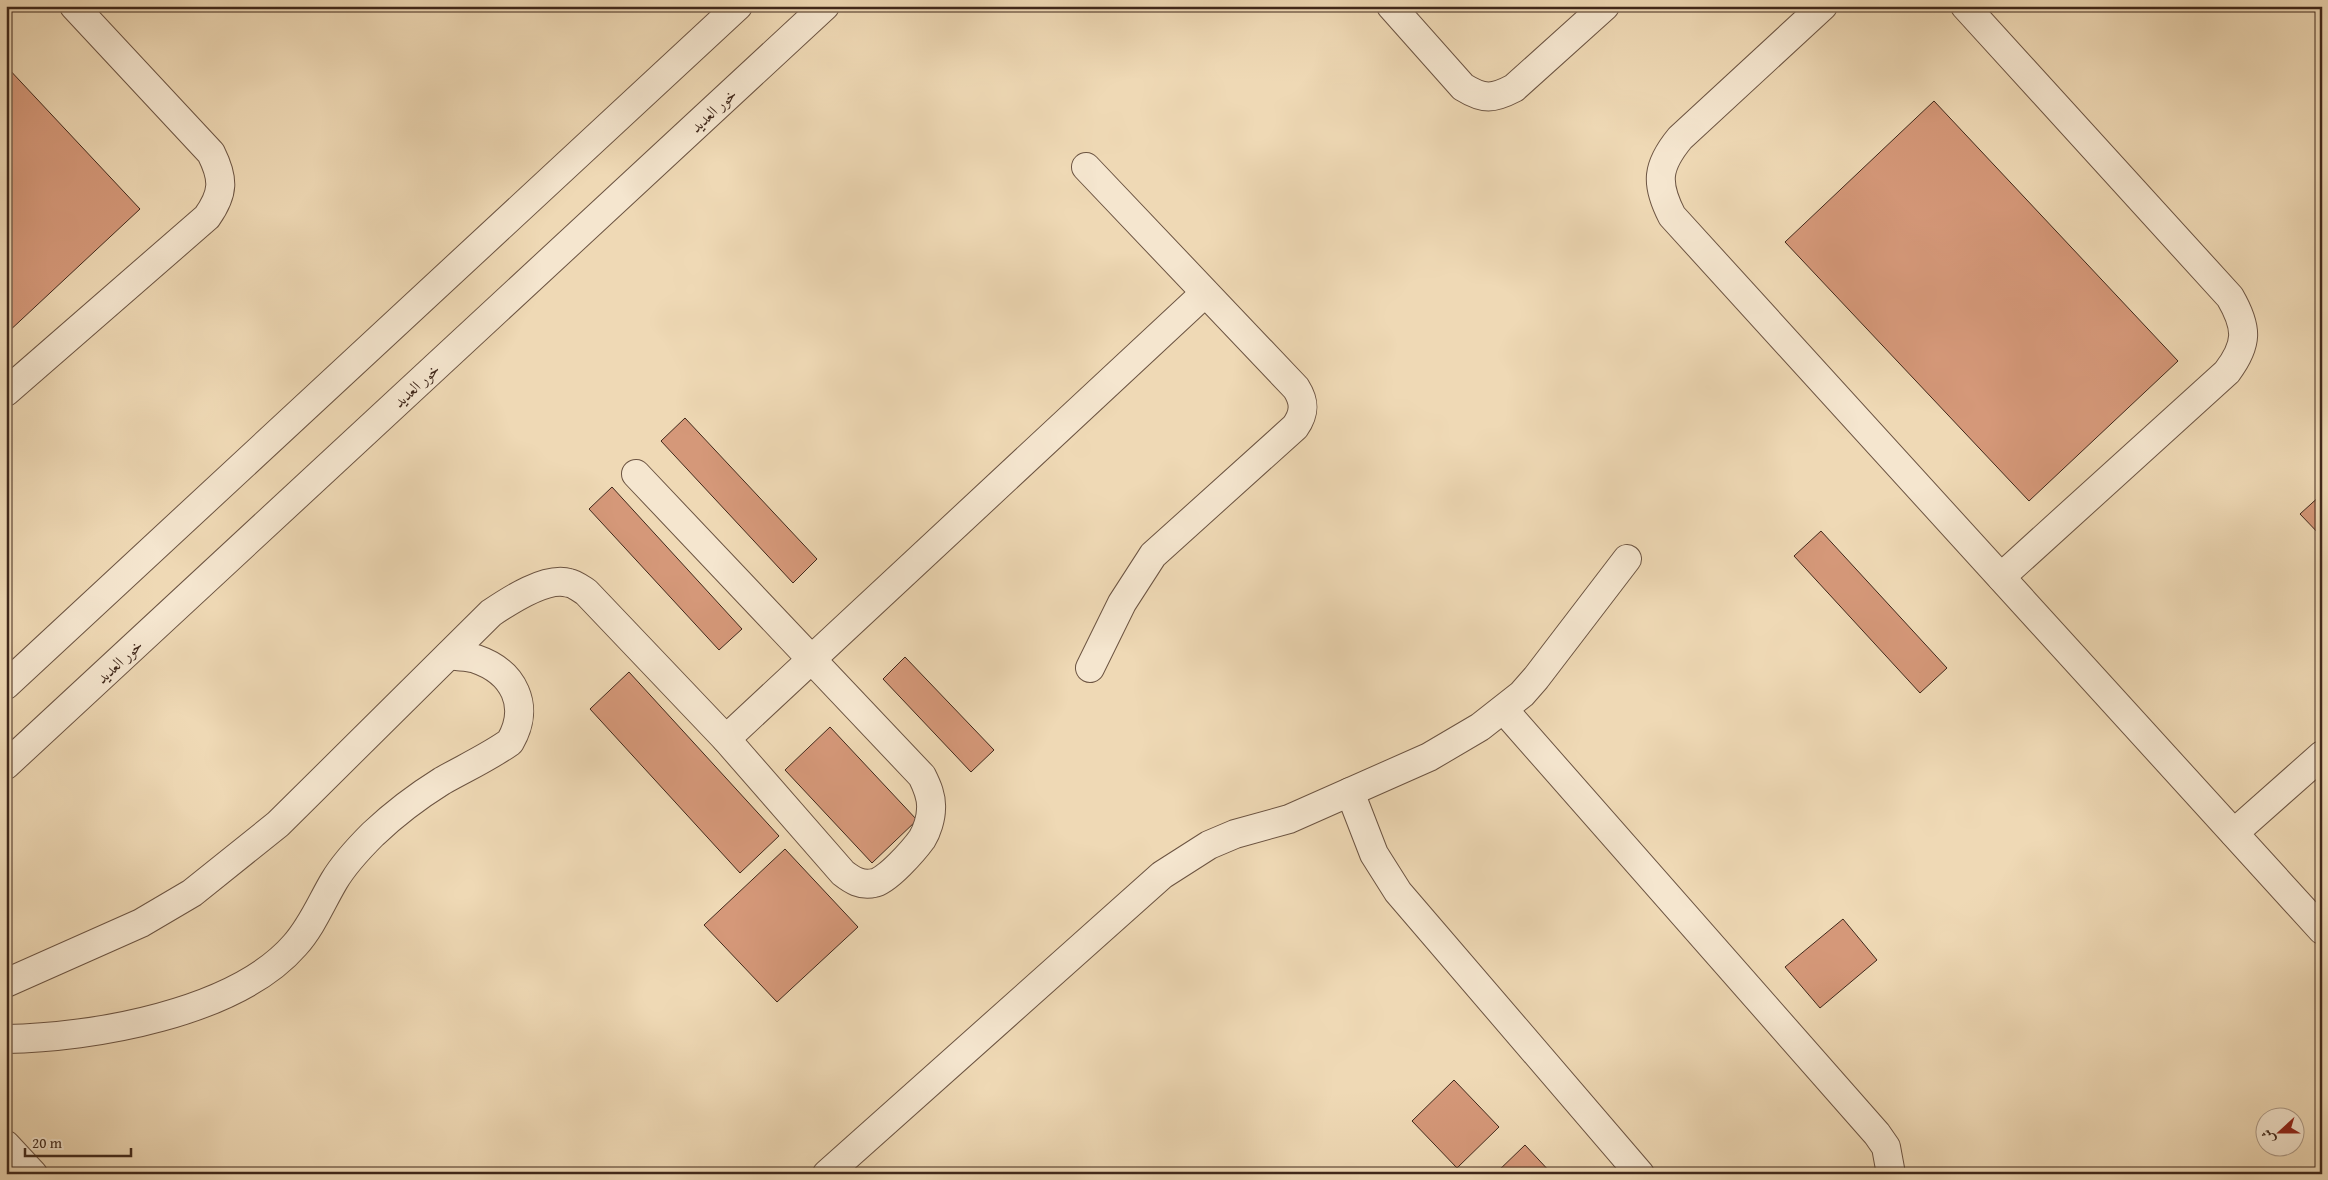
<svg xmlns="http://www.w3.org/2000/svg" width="2328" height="1180" font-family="'Gentium Book Plus',Amiri,serif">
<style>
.building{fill:#d59879;stroke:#40281b}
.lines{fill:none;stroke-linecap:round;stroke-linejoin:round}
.minor-casing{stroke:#6c5442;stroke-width:30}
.minor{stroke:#f5e6cf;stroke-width:28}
.labels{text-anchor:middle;stroke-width:5;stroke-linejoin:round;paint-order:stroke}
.street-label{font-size:16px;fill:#40281b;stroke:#f5e6cf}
</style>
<rect width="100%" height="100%" fill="#efd9b5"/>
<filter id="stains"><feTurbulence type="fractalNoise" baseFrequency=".004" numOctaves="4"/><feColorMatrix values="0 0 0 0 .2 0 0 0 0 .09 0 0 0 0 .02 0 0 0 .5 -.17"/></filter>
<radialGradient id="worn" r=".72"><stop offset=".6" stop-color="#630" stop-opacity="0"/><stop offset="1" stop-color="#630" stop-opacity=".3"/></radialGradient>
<g class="building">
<path d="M 6,66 L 140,209 L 6,334 Z"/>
<path d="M 1934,101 L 2178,361 L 2029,501 L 1785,242 Z"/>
<path d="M 685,418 L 817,559 L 793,583 L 661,441 Z"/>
<path d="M 612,487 L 742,629 L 719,650 L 589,509 Z"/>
<path d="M 2322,494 L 2322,537 L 2300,514 Z"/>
<path d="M 1821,531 L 1947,668 L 1920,693 L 1794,556 Z"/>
<path d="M 905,657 L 994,750 L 971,772 L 883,679 Z"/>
<path d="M 629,672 L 779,836 L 740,873 L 590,709 Z"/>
<path d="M 830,727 L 917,820 L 872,863 L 785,770 Z"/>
<path d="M 785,849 L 858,927 L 777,1002 L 704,925 Z"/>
<path d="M 1843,919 L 1877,960 L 1820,1008 L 1785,967 Z"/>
<path d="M 1454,1080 L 1499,1127 L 1457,1168 L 1412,1121 Z"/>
<path d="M 1525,1145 L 1552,1174 L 1495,1174 Z"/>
</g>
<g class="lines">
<defs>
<g id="minor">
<path d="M 1391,6 L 1463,87 C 1484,100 1493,99 1514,88 L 1605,6"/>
<path d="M 1823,6 L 1680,138 C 1657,166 1655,183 1672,216 L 2322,930"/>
<path d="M 1965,6 L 2230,297 C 2248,328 2248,344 2227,372 L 2001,577"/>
<path d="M 1086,167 L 1296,388 C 1305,402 1305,413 1295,427 L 1153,555 L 1122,603 L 1090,668"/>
<path d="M 6,392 L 207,217 C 224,193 224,179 211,153 L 74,6"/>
<path d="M 6,685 L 738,6"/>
<path d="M 1504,710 L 1877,1134 L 1886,1147 L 1891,1174"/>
<path d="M 726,739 L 1205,293"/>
<path d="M 6,765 L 825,6"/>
<path d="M 1350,792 L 1374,854 L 1398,892 L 1640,1174"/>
<path d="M 2234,833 L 2322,755"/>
<path d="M 6,983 L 141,923 L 192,893 L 278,824 L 491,613 C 509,601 546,576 569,583 C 575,584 581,589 586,592 L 726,739 L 843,873 C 852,880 861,886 874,883 C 887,881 914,850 922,839 C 927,831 931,818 931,809 C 932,797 927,786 922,776 L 636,474"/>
<path d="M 6,1039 C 92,1038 236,1013 295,945 C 312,926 321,903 334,881 C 344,864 359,848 373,834 C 393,815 418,796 442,781 C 465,768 489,757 510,742 C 531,706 514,672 476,659 C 468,656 457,657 449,655"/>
<path d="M 6,1145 L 33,1174"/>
<path d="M 827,1174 L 1162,875 L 1209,845 L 1235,834 L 1289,819 L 1429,757 L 1480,727 L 1522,694 L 1536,678 L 1627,559"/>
</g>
</defs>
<use href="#minor" class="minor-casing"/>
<use href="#minor" class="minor"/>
</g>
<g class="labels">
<g class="street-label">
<text transform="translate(713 110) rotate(-43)" y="6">خور العديد</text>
<text transform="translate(416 385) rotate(-43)" y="6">خور العديد</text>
<text transform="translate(119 661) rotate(-43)" y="6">خور العديد</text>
</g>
</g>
<rect width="2328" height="1180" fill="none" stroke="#efd9b5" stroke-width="25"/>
<rect x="8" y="8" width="2313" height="1165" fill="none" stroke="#40281b" stroke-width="2.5"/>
<rect x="12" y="12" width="2303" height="1155" fill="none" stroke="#40281b"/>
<g transform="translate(2280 1132) rotate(249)"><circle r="24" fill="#f5e6cf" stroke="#ad9a87"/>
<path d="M0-4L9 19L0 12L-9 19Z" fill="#8f2418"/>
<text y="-8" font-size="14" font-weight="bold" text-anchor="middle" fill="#40281b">ش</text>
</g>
<path d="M25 1148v8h106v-8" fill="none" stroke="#40281b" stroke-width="2.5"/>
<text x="32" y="1148" font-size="15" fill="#40281b" stroke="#f5e6cf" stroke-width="4" paint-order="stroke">20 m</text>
<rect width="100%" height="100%" filter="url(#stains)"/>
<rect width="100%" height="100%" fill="url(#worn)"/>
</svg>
